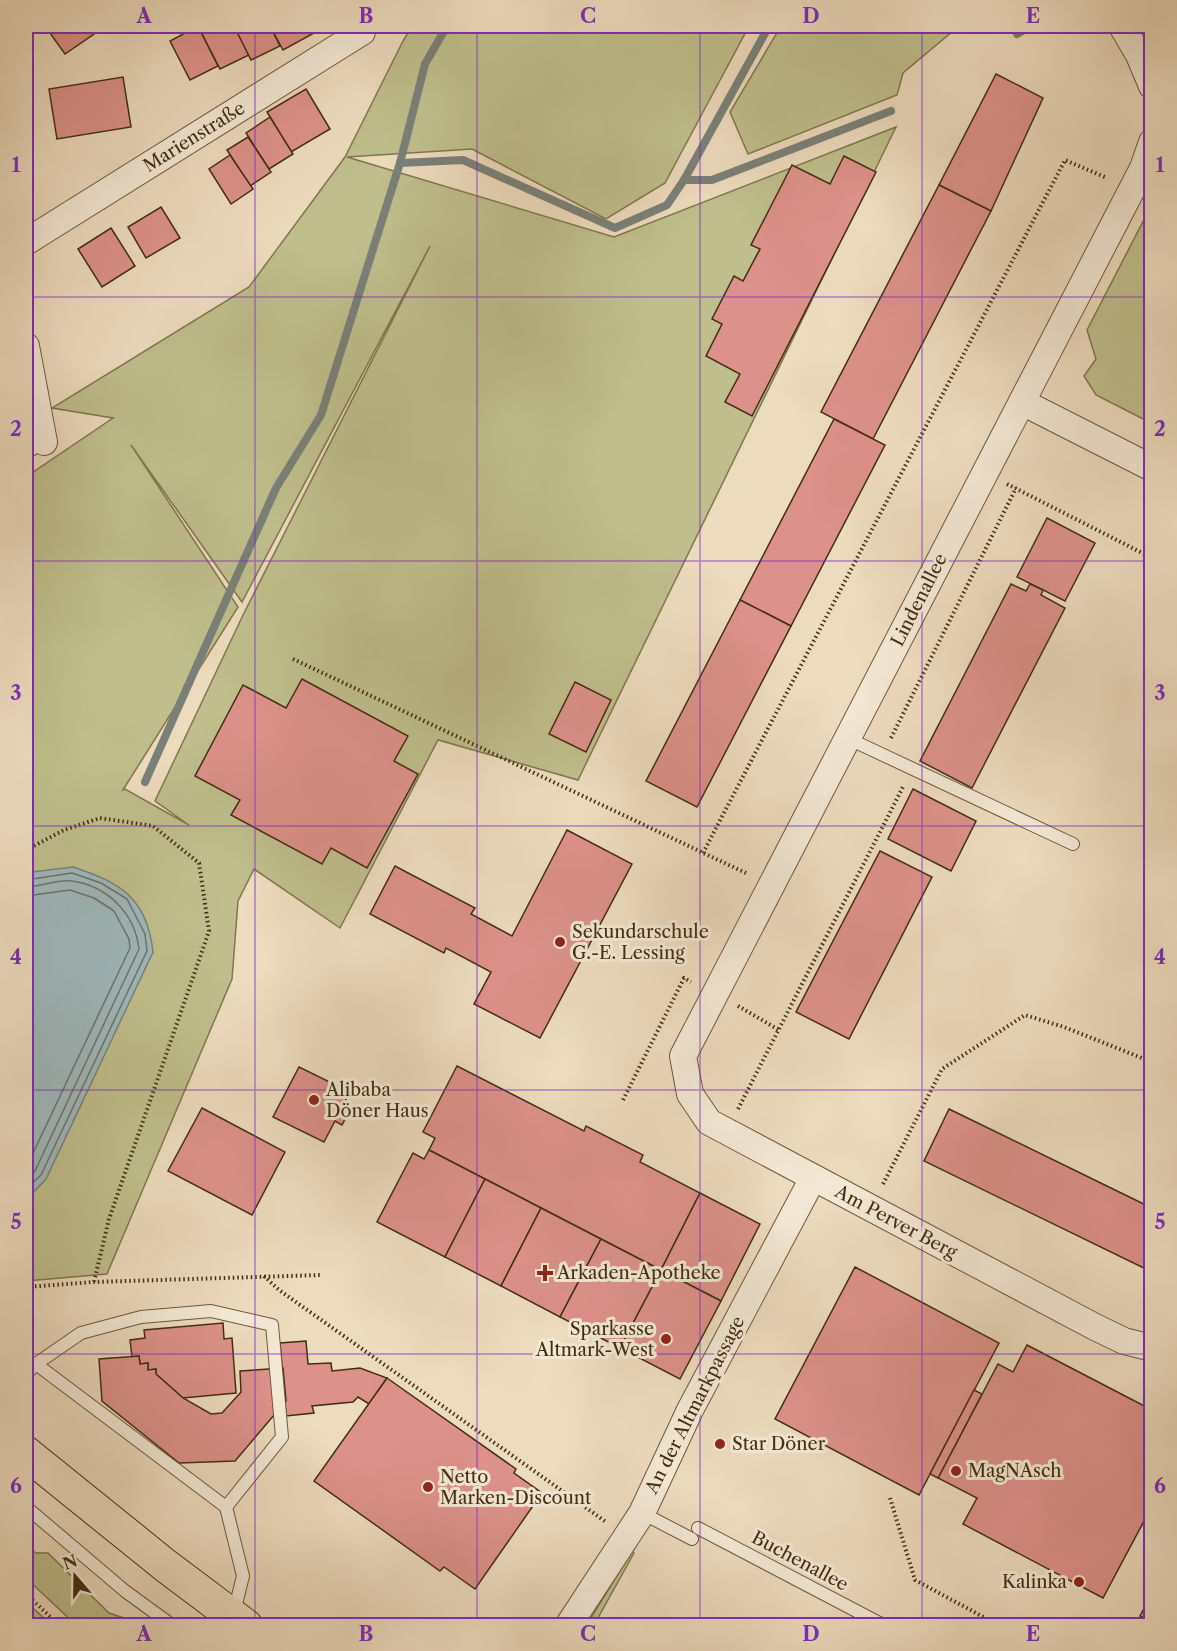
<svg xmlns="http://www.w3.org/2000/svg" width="1177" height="1651" font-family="'Libre Caslon Text',serif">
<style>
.green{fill:#bfbe8c;stroke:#81764e;stroke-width:1.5;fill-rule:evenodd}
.water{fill:#9eb8bd;stroke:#7a8078;stroke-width:1.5}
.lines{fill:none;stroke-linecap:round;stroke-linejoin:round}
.shore{stroke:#707266;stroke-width:1.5}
.stream{stroke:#7a8078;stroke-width:8}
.building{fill:#dc918a;stroke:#432d10;stroke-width:1.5}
.lane-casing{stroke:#6e583c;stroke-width:14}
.street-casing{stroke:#6e583c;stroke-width:28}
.primary-casing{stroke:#432d10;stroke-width:35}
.path{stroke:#432d10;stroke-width:4;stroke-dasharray:1.5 3;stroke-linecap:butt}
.lane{stroke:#f3e8d5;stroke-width:12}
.street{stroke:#f3e8d5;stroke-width:26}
.primary{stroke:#eddbbe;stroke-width:33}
.grid{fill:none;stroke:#7b2cbf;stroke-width:1.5;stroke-opacity:0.55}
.poi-dot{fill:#8f2418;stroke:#f3e8d5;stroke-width:2}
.labels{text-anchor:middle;stroke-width:6;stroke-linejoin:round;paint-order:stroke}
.street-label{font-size:18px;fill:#432d10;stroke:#f3e8d5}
.poi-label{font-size:18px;fill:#432d10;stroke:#f3e8d5;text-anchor:start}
.neatline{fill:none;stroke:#7b2cbf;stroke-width:2}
.grid-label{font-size:20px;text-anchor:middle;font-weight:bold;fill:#7b2cbf}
</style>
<rect width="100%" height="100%" fill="#eddbbe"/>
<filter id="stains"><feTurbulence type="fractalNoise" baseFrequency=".00333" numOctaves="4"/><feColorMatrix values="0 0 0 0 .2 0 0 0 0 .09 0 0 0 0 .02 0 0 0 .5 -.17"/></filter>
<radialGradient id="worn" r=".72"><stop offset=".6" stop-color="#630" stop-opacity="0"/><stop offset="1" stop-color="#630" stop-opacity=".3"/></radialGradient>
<g class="green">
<path d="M 412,26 L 749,26 L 665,183 L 606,219 L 472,149 L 347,157 L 614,237 L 896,127 L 578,780 L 438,740 L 340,928 L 254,869 L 238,901 L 232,979 L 107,1274 L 26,1281 L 26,477 L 113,418 L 52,408 L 249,287 L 345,157 L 403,41 ZM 430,246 L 244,613 L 155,801 L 189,825 L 125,789 L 123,790 L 238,607 L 131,445 L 242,602 Z"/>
<path d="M 781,26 L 959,26 L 903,73 L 897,95 L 748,154 L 730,112 Z"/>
<path d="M 1151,206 L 1151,423 L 1096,395 L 1084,376 L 1096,359 L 1087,330 Z"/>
<path d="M 26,1546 L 36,1553 L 48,1553 L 109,1613 L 133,1621 L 138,1625 L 76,1625 L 26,1578 Z"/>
<path d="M 632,1551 L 634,1553 L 594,1625 L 586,1626 Z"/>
<path d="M 26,1602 L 52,1625 L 26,1625 Z"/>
</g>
<path class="water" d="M 73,867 C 121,883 147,898 153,952 L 46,1179 L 31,1195 L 26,1195 L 26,875 L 32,872 Z"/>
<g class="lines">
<g class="shore">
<path d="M 26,880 L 72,873 L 101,883 L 127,899 L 145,934 L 147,951 L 41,1175 L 26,1189"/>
<path d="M 26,887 C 40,887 57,879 72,881 C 108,886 135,914 139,949 L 35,1171 L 26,1181"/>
<path d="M 26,896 L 70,890 L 94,898 L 114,911 L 129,939 L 130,948 L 26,1168"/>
</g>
<g class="stream">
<path d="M 1017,34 L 1031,26"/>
<path d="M 400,163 L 463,160 L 615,228 L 667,205 L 684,180 L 769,26"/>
<path d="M 684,180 L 712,180 L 891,111"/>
<path d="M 145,782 L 276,488 L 321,415 L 400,163 L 425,64 L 447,26"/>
</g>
</g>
<g class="building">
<path d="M 45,26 L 88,26 L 94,34 L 65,54 Z"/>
<path d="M 198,26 L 218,66 L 190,80 L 170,41 Z"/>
<path d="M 210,26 L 234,26 L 249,55 L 220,69 L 200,30 Z"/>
<path d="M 234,26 L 270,26 L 280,46 L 251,60 Z"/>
<path d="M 270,26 L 309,26 L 314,33 L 283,50 Z"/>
<path d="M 996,74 L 1043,98 L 991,211 L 939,185 Z"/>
<path d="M 123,77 L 131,127 L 57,139 L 49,89 Z"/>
<path d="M 306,89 L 330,129 L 291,152 L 267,112 Z"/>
<path d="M 270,117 L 293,154 L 269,169 L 246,133 Z"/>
<path d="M 248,137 L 271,172 L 250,186 L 227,150 Z"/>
<path d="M 230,155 L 253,189 L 231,204 L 209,169 Z"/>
<path d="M 844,156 L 876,172 L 752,416 L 725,402 L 740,374 L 706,356 L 722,324 L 712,319 L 734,276 L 743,281 L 760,249 L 751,245 L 792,165 L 830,184 Z"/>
<path d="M 939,185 L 991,211 L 873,439 L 821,412 Z"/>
<path d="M 161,207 L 180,238 L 146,258 L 128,227 Z"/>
<path d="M 111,228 L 135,266 L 102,287 L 78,249 Z"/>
<path d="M 834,419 L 885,445 L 791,626 L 740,600 Z"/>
<path d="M 1047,518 L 1095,543 L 1065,601 L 1017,577 Z"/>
<path d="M 1011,584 L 1026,591 L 1030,584 L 1043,590 L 1041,595 L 1065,608 L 972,788 L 920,761 Z"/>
<path d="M 740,600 L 791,626 L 697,807 L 646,781 Z"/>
<path d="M 302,679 L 408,736 L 394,761 L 418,774 L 367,868 L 331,848 L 322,864 L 231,815 L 240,800 L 195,776 L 243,685 L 286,708 Z"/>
<path d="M 575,682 L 611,700 L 586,752 L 549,734 Z"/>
<path d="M 913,789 L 976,821 L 951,871 L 888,839 Z"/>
<path d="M 567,830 L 632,864 L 540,1038 L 474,1004 L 491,972 L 446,948 L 444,953 L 370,914 L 395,866 L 475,908 L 471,914 L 512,936 Z"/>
<path d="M 880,851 L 932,877 L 849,1039 L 796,1012 Z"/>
<path d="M 457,1066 L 584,1131 L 586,1126 L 643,1155 L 640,1162 L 700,1193 L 661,1270 L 429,1150 L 435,1138 L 423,1132 Z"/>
<path d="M 299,1067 L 350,1092 L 342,1107 L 349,1111 L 342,1125 L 335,1121 L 324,1142 L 273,1117 Z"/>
<path d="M 202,1108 L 285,1152 L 252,1215 L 168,1171 Z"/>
<path d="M 949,1109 L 1152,1208 L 1152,1272 L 924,1161 Z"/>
<path d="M 429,1150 L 485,1179 L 445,1257 L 377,1222 L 413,1153 L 424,1159 Z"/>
<path d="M 485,1179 L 541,1208 L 501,1286 L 445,1257 Z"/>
<path d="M 700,1193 L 760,1224 L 721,1301 L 661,1270 Z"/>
<path d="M 541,1208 L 601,1239 L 560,1317 L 501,1286 Z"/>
<path d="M 601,1239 L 661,1270 L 620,1348 L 560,1317 Z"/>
<path d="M 855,1267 L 999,1343 L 919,1495 L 775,1419 Z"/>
<path d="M 661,1270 L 721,1301 L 680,1379 L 620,1348 Z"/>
<path d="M 223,1323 L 224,1339 L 232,1338 L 236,1393 L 183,1398 L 156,1374 L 156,1369 L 148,1370 L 148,1363 L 140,1364 L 139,1356 L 132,1357 L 130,1340 L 145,1338 L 144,1330 Z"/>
<path d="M 306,1341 L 308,1364 L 331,1363 L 332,1371 L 360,1368 L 387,1378 L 369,1404 L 358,1397 L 353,1402 L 312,1406 L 314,1413 L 286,1416 L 280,1343 Z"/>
<path d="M 1027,1345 L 1152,1410 L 1152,1506 L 1103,1598 L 963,1524 L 977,1498 L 938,1478 L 998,1364 L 1013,1372 Z"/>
<path d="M 139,1356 L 140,1364 L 148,1363 L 148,1370 L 156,1369 L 156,1374 L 183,1398 L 211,1414 L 222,1413 L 241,1392 L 240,1371 L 283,1368 L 286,1401 L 235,1461 L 179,1463 L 102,1401 L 99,1359 Z"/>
<path d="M 387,1378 L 516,1469 L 514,1473 L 542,1493 L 475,1589 L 444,1567 L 440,1571 L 314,1481 Z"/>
<path d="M 974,1390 L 982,1394 L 938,1478 L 930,1474 Z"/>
<path d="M 1152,1593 L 1152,1622 L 1140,1616 Z"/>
</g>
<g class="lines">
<defs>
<g id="lane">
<path d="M 26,453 L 44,442"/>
<path d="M 847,738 L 1073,844"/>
<path d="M 36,1364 L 226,1507 L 243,1576 L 234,1612"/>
<path d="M 26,1374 L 36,1364 L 81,1333 L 141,1317 L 211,1311 L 272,1325 L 282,1437 L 226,1507"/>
<path d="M 26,1507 L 125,1591 L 173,1626"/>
<path d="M 642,1513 L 692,1539"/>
<path d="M 698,1528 L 885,1626"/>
</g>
<g id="street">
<path d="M 1122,26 L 1139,55 L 1152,86"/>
<path d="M 1152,142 L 1143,168 L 683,1056 L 690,1094 L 709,1122 L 1095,1327 L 1124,1341 L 1152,1348"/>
<path d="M 26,242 L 362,32 L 358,26"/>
<path d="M 26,346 L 44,442"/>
<path d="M 1022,402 L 1152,468"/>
<path d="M 568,1626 L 642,1513 L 690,1410 L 813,1178"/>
</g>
<path id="primary" d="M 26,1453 L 166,1566 L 246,1626"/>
</defs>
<use href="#lane" class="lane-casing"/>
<use href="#street" class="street-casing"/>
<use href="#primary" class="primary-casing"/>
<g class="path">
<path d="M 1007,484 L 1152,558"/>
<path d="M 293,659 L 748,874"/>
<path d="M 891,738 L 1016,488"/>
<path d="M 26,850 L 64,830 L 100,818 L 153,826 L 199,863 L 209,931 L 109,1219 L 94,1282"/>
<path d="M 703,853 L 1065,160 L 1107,178"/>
<path d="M 738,1006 L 779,1030"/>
<path d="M 623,1100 L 684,978 L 691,982"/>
<path d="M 738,1109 L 904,785"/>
<path d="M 883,1184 L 942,1069 L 1025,1015 L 1064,1027 L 1152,1062"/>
<path d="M 264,1276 L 279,1290 L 606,1522"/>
<path d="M 26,1287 L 94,1282 L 321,1275"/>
<path d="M 890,1498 L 915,1580 L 1000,1626"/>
<path d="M 26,1594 L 60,1626"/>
</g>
<use href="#lane" class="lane"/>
<use href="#street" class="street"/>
<use href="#primary" class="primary"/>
</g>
<path class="grid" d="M 255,26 L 255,1626M 477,26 L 477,1626M 700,26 L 700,1626M 922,26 L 922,1626M 26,297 L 1152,297M 26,561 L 1152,561M 26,826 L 1152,826M 26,1090 L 1152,1090M 26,1354 L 1152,1354"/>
<g class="poi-dot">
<circle cx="560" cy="942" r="6"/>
<circle cx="314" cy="1100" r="6"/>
<path d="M542 1264h6v6h6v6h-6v6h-6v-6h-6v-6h6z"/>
<circle cx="666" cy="1339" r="6"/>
<circle cx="720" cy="1444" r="6"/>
<circle cx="956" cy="1471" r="6"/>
<circle cx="428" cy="1487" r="6"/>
<circle cx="1079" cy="1582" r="6"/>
</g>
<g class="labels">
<g class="street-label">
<text transform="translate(194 137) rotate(-32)" y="6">Marienstraße</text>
<text transform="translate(919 600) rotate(-63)" y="6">Lindenallee</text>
<text transform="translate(896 1222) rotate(28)" y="6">Am Perver Berg</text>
<text transform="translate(695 1405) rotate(-63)" y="6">An der Altmarkpassage</text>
<text transform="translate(800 1561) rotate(28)" y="6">Buchenallee</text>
</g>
<g class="poi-label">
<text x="572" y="938">Sekundarschule<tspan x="572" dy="21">G.-E. Lessing</tspan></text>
<text x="326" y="1096">Alibaba<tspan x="326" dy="21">Döner Haus</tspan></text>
<text x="557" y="1279">Arkaden-Apotheke</text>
<text x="654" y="1335" text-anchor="end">Sparkasse<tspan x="654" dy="21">Altmark-West</tspan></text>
<text x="732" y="1450">Star Döner</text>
<text x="968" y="1477">MagNAsch</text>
<text x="440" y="1483">Netto<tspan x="440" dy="21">Marken-Discount</tspan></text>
<text x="1067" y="1588" text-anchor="end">Kalinka</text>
</g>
</g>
<rect width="1177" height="1651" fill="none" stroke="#eddbbe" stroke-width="66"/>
<g transform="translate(75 1576) rotate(340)" stroke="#f3e8d5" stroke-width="4.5" paint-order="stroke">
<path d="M0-4.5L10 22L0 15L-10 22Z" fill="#432d10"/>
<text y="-9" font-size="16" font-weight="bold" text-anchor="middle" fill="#432d10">N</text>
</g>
<rect x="33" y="33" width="1111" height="1585" class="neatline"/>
<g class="grid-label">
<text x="144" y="23">A</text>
<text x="366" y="23">B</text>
<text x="588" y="23">C</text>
<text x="811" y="23">D</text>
<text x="1033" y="23">E</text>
<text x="16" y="172">1</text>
<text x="1160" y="172">1</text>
<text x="16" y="436">2</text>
<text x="1160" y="436">2</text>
<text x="16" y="700">3</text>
<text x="1160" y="700">3</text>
<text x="16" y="964">4</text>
<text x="1160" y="964">4</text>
<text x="16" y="1229">5</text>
<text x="1160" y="1229">5</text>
<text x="16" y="1493">6</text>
<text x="1160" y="1493">6</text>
<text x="144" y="1641">A</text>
<text x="366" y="1641">B</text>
<text x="588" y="1641">C</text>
<text x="811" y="1641">D</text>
<text x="1033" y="1641">E</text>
</g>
<rect width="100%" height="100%" filter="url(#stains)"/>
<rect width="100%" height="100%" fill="url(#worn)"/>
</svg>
